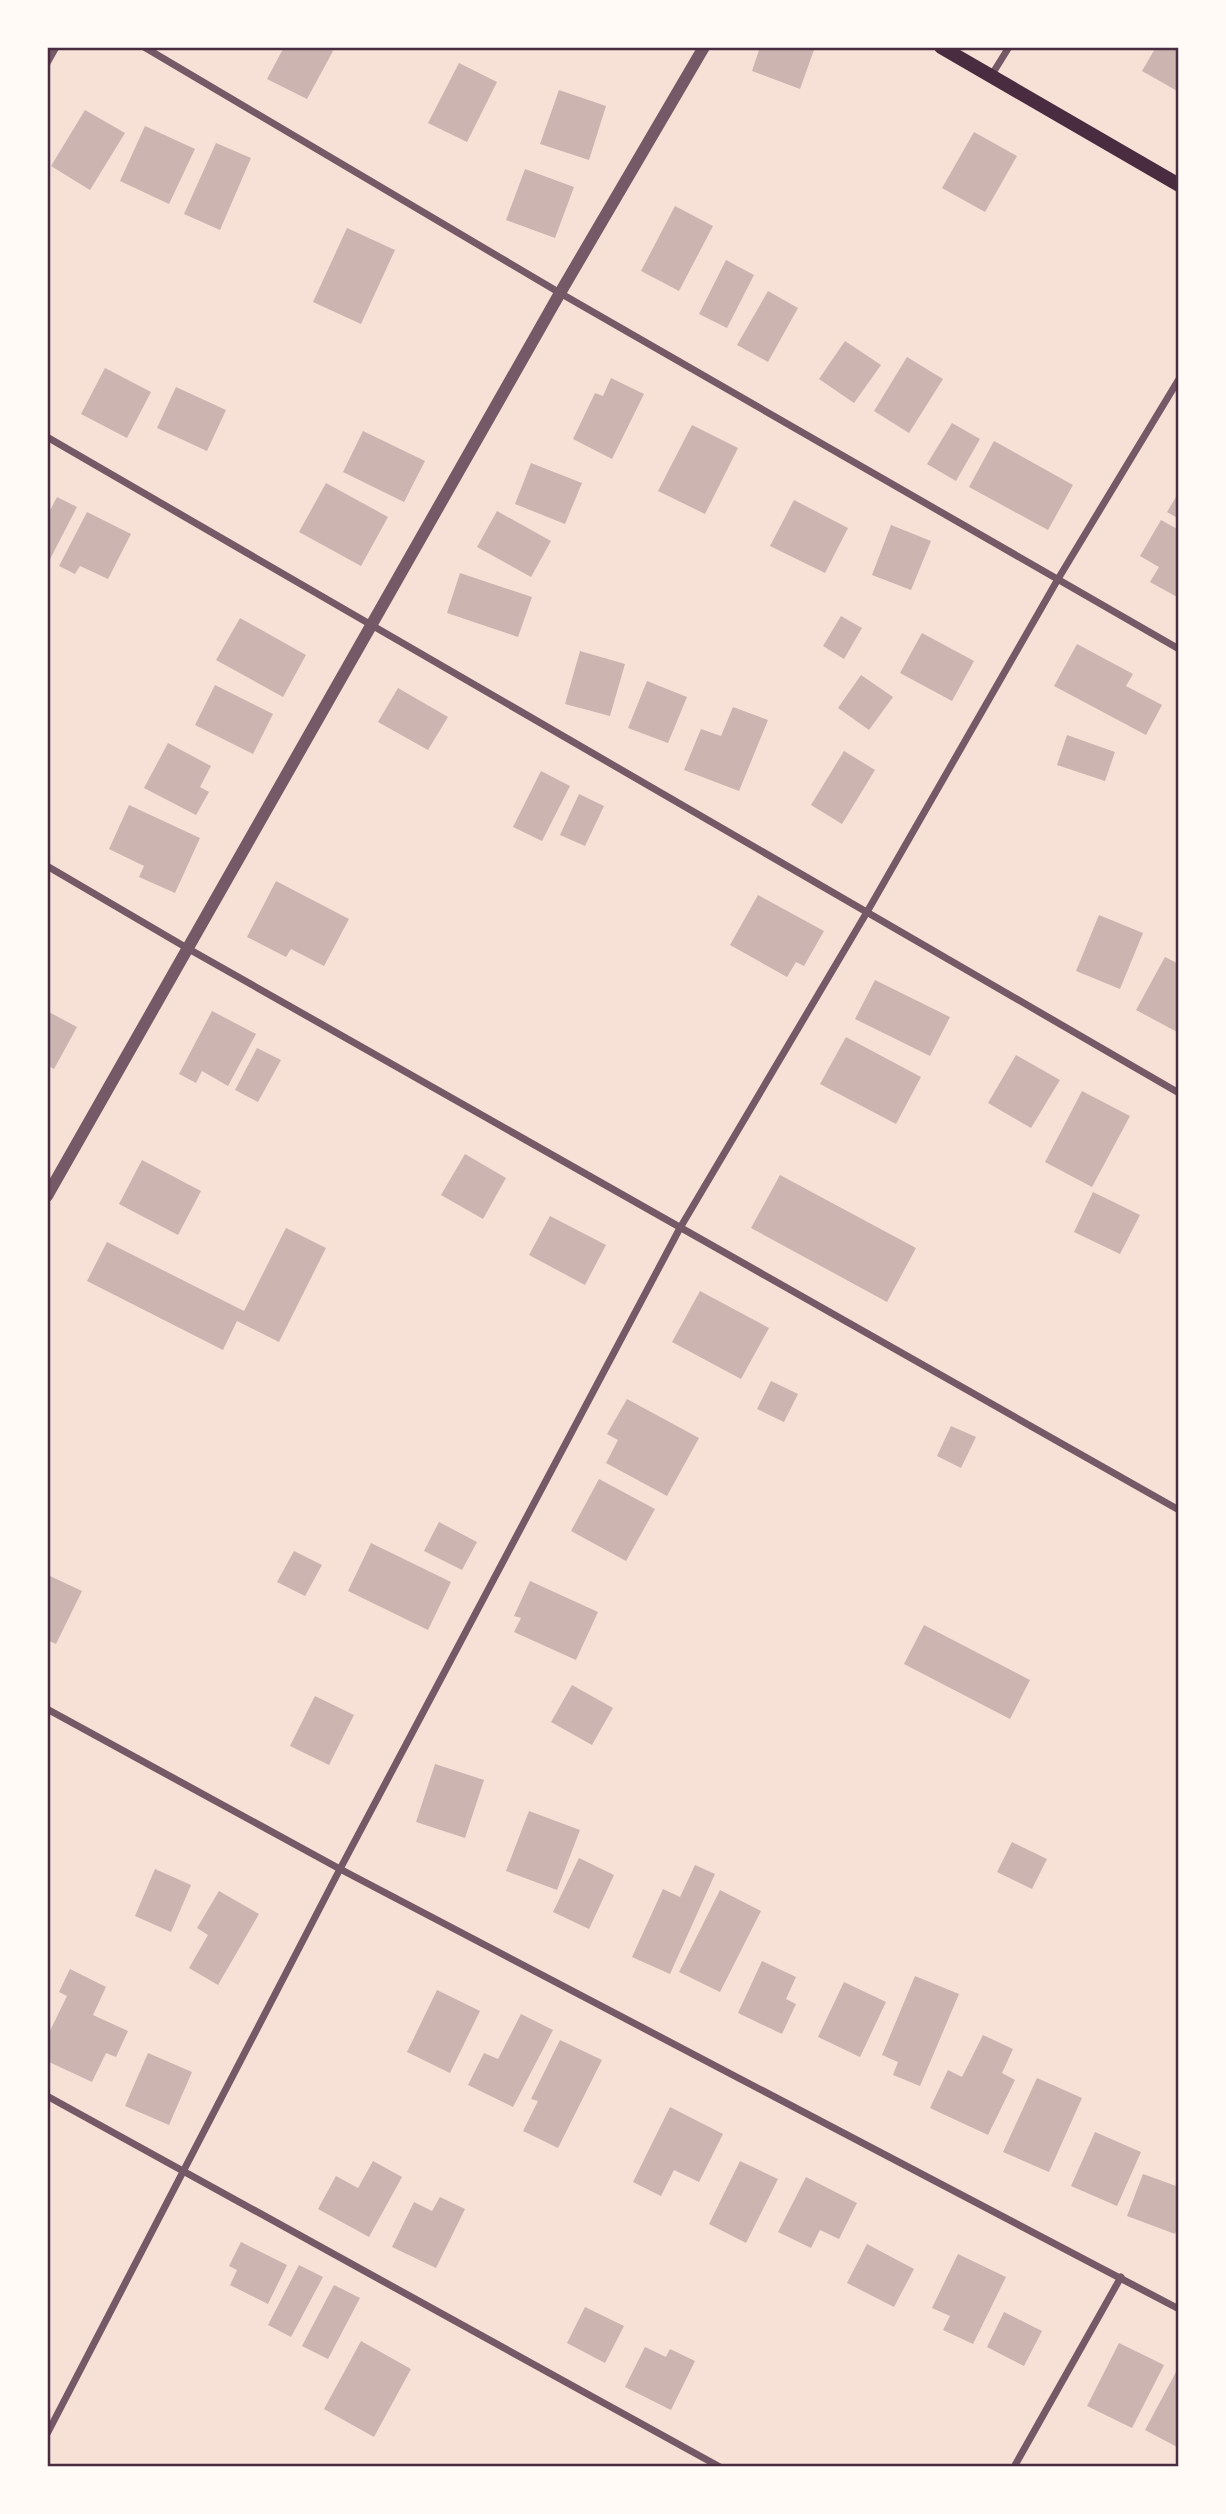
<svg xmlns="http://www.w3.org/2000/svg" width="1226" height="2514" font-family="Manrope,sans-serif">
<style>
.building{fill:#ccb4b1}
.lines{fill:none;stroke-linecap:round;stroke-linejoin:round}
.minor{stroke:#755966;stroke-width:7}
.tertiary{stroke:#755966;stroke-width:12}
.secondary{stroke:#4a2c40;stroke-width:14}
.neatline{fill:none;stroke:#4a2c40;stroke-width:2.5}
</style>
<rect width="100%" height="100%" fill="#f7e1d7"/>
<g class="building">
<path d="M 284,47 L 327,47 L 333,51 L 307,99 L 267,79 Z"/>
<path d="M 760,47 L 815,47 L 800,89 L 752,71 Z"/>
<path d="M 1156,47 L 1179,47 L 1179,92 L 1142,71 Z"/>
<path d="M 459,63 L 497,82 L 467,142 L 428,123 Z"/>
<path d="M 559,90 L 606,106 L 589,160 L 540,144 Z"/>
<path d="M 85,110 L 125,133 L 90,190 L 51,166 Z"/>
<path d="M 145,126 L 195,149 L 169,204 L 120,181 Z"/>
<path d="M 974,132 L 1017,156 L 985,212 L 942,188 Z"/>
<path d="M 216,143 L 251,158 L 220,230 L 184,214 Z"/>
<path d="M 525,169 L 574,187 L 555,238 L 506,220 Z"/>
<path d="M 675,206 L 713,226 L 679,291 L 641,271 Z"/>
<path d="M 347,228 L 395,250 L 361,324 L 313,302 Z"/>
<path d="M 726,260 L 754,275 L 727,328 L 699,314 Z"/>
<path d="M 768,291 L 798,308 L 768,362 L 737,345 Z"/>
<path d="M 845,341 L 881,365 L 854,403 L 819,379 Z"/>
<path d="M 907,357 L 943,379 L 909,433 L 874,411 Z"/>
<path d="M 105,368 L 151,392 L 127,438 L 81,414 Z"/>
<path d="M 611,378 L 644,394 L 612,459 L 573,439 L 595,393 L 603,396 Z"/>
<path d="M 176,387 L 226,410 L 207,451 L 157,428 Z"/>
<path d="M 952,423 L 980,439 L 956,481 L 927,464 Z"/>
<path d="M 692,425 L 738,448 L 705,514 L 658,491 Z"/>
<path d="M 363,431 L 425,461 L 404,502 L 343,472 Z"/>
<path d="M 994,441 L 1073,485 L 1048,530 L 969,487 Z"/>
<path d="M 531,463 L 582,483 L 565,524 L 515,504 Z"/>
<path d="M 326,483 L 388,517 L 361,566 L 299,532 Z"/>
<path d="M 1179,492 L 1179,519 L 1167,512 Z"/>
<path d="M 57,497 L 77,507 L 47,565 L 47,516 Z"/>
<path d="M 794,500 L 848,528 L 825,573 L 770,546 Z"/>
<path d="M 497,511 L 551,541 L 531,577 L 477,547 Z"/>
<path d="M 87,512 L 131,534 L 108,579 L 80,566 L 75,574 L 59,566 Z"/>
<path d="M 1161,520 L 1179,530 L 1179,598 L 1150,582 L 1159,567 L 1140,556 Z"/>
<path d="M 891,525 L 931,541 L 911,590 L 872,575 Z"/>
<path d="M 460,573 L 532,597 L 518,637 L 447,613 Z"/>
<path d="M 841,616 L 862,628 L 844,659 L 823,646 Z"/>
<path d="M 240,618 L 306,655 L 283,697 L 216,660 Z"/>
<path d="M 922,633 L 974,661 L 952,701 L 900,673 Z"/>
<path d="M 1077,644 L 1133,674 L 1126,686 L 1162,705 L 1146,735 L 1054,686 Z"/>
<path d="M 580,651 L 625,664 L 610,716 L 565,704 Z"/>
<path d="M 861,675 L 893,697 L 869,730 L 838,708 Z"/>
<path d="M 647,681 L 687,697 L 668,743 L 628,728 Z"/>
<path d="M 215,685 L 273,714 L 253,754 L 195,725 Z"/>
<path d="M 398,688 L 448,717 L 428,750 L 378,722 Z"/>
<path d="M 733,707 L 768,720 L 739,791 L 684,770 L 701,729 L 721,736 Z"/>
<path d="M 1067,735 L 1115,752 L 1105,781 L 1057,765 Z"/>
<path d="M 168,743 L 211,766 L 200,787 L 209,792 L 196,815 L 144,788 Z"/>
<path d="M 844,751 L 875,770 L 842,824 L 811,805 Z"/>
<path d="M 541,771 L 570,786 L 542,841 L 513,827 Z"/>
<path d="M 579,794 L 604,806 L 585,846 L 560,835 Z"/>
<path d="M 129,805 L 200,838 L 175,893 L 139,877 L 144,866 L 109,849 Z"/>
<path d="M 276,881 L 349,919 L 324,966 L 291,949 L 286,957 L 247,937 Z"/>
<path d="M 758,895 L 824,931 L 804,966 L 796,962 L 787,977 L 730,945 Z"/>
<path d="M 1099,915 L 1143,933 L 1120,989 L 1076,971 Z"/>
<path d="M 1165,957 L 1179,964 L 1179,1033 L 1136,1010 Z"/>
<path d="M 875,980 L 950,1017 L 930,1056 L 855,1019 Z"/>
<path d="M 47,1011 L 77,1027 L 54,1069 L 47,1065 Z"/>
<path d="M 212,1011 L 256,1034 L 228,1086 L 202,1071 L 196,1083 L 179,1074 Z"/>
<path d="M 846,1037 L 921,1077 L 896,1124 L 820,1084 Z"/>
<path d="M 257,1048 L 281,1060 L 258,1102 L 235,1090 Z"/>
<path d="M 1016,1055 L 1060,1080 L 1031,1128 L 988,1103 Z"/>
<path d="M 1082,1091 L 1130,1116 L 1092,1187 L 1045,1162 Z"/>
<path d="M 465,1154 L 506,1178 L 483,1219 L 441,1195 Z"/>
<path d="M 142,1160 L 201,1191 L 178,1235 L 119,1204 Z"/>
<path d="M 780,1175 L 916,1248 L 887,1302 L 751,1228 Z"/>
<path d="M 1093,1192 L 1140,1215 L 1120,1254 L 1074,1232 Z"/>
<path d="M 550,1216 L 606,1245 L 585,1285 L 529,1255 Z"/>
<path d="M 286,1228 L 326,1248 L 279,1342 L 237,1321 L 223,1350 L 87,1281 L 107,1242 L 244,1311 Z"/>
<path d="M 700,1291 L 769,1328 L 741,1379 L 672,1342 Z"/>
<path d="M 771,1381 L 798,1394 L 784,1422 L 757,1409 Z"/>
<path d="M 627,1399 L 699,1438 L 667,1496 L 606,1463 L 618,1440 L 607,1434 Z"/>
<path d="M 951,1426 L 976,1437 L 961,1468 L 937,1456 Z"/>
<path d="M 599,1479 L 655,1509 L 626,1561 L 571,1531 Z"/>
<path d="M 439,1522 L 477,1542 L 462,1570 L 424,1551 Z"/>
<path d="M 371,1543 L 451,1582 L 428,1630 L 348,1591 Z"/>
<path d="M 294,1551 L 322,1565 L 305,1596 L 277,1582 Z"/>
<path d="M 50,1576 L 82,1591 L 56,1644 L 47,1640 L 47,1582 Z"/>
<path d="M 530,1581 L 598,1612 L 576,1660 L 514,1632 L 521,1618 L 514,1616 Z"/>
<path d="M 924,1625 L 1030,1680 L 1010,1719 L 904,1664 Z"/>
<path d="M 572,1685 L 613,1708 L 592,1745 L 551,1722 Z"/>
<path d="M 315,1696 L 354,1715 L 329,1765 L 290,1746 Z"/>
<path d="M 435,1764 L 484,1780 L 465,1838 L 416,1822 Z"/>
<path d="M 529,1811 L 580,1830 L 557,1890 L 506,1871 Z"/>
<path d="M 1012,1842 L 1047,1859 L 1032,1889 L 997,1872 Z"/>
<path d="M 579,1858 L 614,1875 L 589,1929 L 553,1912 Z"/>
<path d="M 695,1865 L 715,1874 L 670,1974 L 632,1957 L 663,1889 L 680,1897 Z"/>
<path d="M 155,1869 L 191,1885 L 171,1932 L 135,1916 Z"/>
<path d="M 720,1890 L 761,1911 L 720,1992 L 679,1972 Z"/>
<path d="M 219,1891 L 259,1914 L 218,1985 L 189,1968 L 208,1935 L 197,1928 Z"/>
<path d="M 762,1961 L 796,1977 L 786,1999 L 796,2004 L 782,2034 L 738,2013 Z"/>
<path d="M 70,1969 L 106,1987 L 93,2015 L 128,2031 L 116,2057 L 106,2053 L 92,2082 L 47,2061 L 47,2037 L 67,1996 L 59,1992 Z"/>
<path d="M 915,1976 L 959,1994 L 920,2086 L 893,2075 L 898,2062 L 882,2055 Z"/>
<path d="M 844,1982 L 886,2002 L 860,2057 L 818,2037 Z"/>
<path d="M 437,1990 L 480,2011 L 450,2073 L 407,2052 Z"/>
<path d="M 521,2014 L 553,2030 L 513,2107 L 468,2085 L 484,2053 L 498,2059 Z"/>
<path d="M 983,2035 L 1013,2049 L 1002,2073 L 1015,2080 L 988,2135 L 930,2108 L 948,2070 L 962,2077 Z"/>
<path d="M 560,2040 L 602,2060 L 558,2148 L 523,2131 L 538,2101 L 531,2099 Z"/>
<path d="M 148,2053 L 192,2072 L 169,2125 L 125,2106 Z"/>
<path d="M 1037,2078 L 1082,2098 L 1049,2172 L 1003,2152 Z"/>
<path d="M 670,2107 L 723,2134 L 699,2182 L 674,2170 L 661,2196 L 633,2182 Z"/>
<path d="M 1095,2132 L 1141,2152 L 1117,2206 L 1071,2186 Z"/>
<path d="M 373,2161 L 402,2177 L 369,2237 L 318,2209 L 336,2176 L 358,2188 Z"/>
<path d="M 740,2161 L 778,2179 L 746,2243 L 709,2224 Z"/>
<path d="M 1143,2174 L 1179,2187 L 1179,2224 L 1175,2234 L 1127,2216 Z"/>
<path d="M 806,2177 L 857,2203 L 839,2239 L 820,2230 L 811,2248 L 778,2232 Z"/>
<path d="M 440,2197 L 465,2209 L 436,2268 L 392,2247 L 414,2202 L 432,2211 Z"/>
<path d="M 241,2242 L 287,2265 L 268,2304 L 230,2285 L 237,2270 L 229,2266 Z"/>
<path d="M 867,2244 L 914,2269 L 894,2307 L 847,2283 Z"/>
<path d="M 958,2254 L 1006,2277 L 973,2344 L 943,2330 L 950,2316 L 932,2308 Z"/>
<path d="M 299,2265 L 323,2277 L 291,2337 L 268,2325 Z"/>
<path d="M 334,2285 L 360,2298 L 328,2359 L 302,2346 Z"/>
<path d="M 585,2307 L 624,2326 L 605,2363 L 567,2343 Z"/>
<path d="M 1004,2312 L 1042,2331 L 1024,2366 L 987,2347 Z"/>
<path d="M 361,2341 L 411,2369 L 374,2437 L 324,2409 Z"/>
<path d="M 1119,2343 L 1164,2365 L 1132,2428 L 1087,2406 Z"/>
<path d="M 645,2347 L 666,2357 L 670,2349 L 695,2361 L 671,2410 L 625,2387 Z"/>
<path d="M 1176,2372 L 1179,2374 L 1179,2448 L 1145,2430 Z"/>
</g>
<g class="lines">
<g class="minor">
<path d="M 144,47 L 560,293 L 1179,649"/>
<path d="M 47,63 L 56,47"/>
<path d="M 991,76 L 1009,47"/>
<path d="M 47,437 L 1179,1093"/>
<path d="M 47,866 L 187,948 L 1179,1510"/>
<path d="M 47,1709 L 340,1869 L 1179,2309"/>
<path d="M 47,2096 L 720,2467"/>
<path d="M 47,2434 L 340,1869 L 680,1228 L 867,912 L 1058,579 L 1179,379"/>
<path d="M 1014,2467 L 1121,2277"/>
</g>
<path class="tertiary" d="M 47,1196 L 560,293 L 704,47"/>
<path class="secondary" d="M 941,47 L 1179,185"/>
</g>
<rect width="1226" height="2514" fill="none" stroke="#fffaf5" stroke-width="98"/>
<rect x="49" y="49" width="1128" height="2416" class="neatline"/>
</svg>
